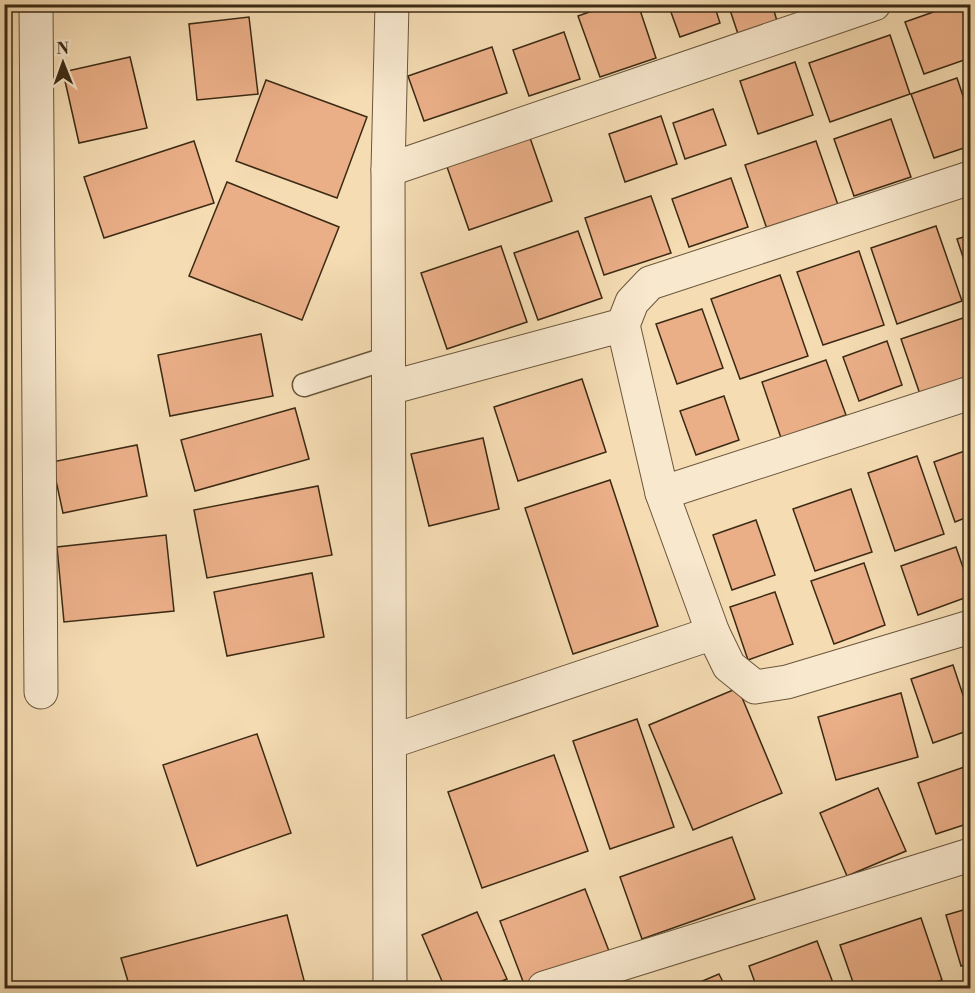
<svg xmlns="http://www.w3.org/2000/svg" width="975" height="993" font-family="'Libre Bodoni',serif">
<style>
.building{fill:#ebaf88;stroke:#3b2a14;stroke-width:1.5}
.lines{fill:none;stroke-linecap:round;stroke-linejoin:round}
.lane-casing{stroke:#6a563c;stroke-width:25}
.street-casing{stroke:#6a563c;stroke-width:35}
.lane{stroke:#f8e8ce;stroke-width:22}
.street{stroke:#f8e8ce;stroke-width:33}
</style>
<rect width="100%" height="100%" fill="#f5dcb3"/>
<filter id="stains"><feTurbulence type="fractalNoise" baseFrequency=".00333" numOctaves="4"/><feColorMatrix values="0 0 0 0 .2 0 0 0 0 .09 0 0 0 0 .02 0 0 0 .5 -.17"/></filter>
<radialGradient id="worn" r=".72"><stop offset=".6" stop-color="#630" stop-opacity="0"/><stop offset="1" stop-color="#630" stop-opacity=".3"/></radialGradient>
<g class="building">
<path d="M 612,4 L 638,4 L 656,58 L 600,77 L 578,16 Z"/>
<path d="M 668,4 L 714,4 L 720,23 L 680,37 Z"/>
<path d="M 728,4 L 772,4 L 777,21 L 738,34 Z"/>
<path d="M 956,4 L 970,4 L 970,58 L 924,74 L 905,22 Z"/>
<path d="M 249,17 L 258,94 L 197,100 L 189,24 Z"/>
<path d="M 564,32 L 580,79 L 529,96 L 513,50 Z"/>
<path d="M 890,35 L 910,94 L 830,122 L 809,63 Z"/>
<path d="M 492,47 L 507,93 L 424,121 L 408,76 Z"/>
<path d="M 130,57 L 147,128 L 79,143 L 63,72 Z"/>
<path d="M 795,62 L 813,115 L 758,134 L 740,81 Z"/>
<path d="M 957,78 L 970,117 L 970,146 L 934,158 L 911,94 Z"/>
<path d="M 266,80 L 367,117 L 337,198 L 236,161 Z"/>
<path d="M 713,109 L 726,145 L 685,159 L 673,123 Z"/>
<path d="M 661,116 L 677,164 L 625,182 L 609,134 Z"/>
<path d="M 891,119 L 911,177 L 854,196 L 834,139 Z"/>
<path d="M 529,135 L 552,201 L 469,230 L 446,164 Z"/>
<path d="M 194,141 L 214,203 L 104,238 L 84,177 Z"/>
<path d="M 816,141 L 838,205 L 767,229 L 745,165 Z"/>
<path d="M 731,178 L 748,227 L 689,247 L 672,199 Z"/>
<path d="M 227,182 L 339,227 L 302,320 L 189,276 Z"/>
<path d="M 651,196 L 671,253 L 604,275 L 585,218 Z"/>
<path d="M 936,226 L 962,301 L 897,324 L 871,248 Z"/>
<path d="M 578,231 L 602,298 L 538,320 L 514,253 Z"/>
<path d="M 970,235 L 970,278 L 957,239 Z"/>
<path d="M 501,246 L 527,322 L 447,349 L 421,273 Z"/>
<path d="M 859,251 L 884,325 L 823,345 L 797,272 Z"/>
<path d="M 780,275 L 808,356 L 740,379 L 711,299 Z"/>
<path d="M 702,309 L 723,368 L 677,384 L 656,324 Z"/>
<path d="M 966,317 L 970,329 L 970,380 L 921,397 L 901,339 Z"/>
<path d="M 261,334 L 273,396 L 170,416 L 158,355 Z"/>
<path d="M 887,341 L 902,385 L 859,401 L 843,357 Z"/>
<path d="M 826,360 L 846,415 L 781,438 L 762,382 Z"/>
<path d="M 582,379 L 606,452 L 518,481 L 494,407 Z"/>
<path d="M 724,396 L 739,440 L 696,455 L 680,411 Z"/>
<path d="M 295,408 L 309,459 L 195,491 L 181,440 Z"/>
<path d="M 483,438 L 499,509 L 429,526 L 411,454 Z"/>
<path d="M 137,445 L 147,496 L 63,513 L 52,462 Z"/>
<path d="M 970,449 L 970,516 L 955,522 L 934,462 Z"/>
<path d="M 917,456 L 944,534 L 895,551 L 868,473 Z"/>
<path d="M 610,480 L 658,626 L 573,654 L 525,508 Z"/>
<path d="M 318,486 L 332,555 L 207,578 L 194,510 Z"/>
<path d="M 851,489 L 872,552 L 815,571 L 793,509 Z"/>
<path d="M 756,520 L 775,575 L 732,590 L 713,535 Z"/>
<path d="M 166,535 L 174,611 L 64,622 L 57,547 Z"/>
<path d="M 956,547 L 970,588 L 970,596 L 918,615 L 901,566 Z"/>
<path d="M 864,563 L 885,625 L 834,644 L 811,581 Z"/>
<path d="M 312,573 L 324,637 L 227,656 L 214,592 Z"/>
<path d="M 775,592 L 793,644 L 748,660 L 730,607 Z"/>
<path d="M 953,665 L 970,716 L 970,730 L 933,743 L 911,679 Z"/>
<path d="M 738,688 L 782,793 L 693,830 L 649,725 Z"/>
<path d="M 901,693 L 918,757 L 836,780 L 818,717 Z"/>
<path d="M 637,719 L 674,827 L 610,849 L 573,741 Z"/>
<path d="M 257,734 L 291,833 L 197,866 L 163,765 Z"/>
<path d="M 554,755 L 588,851 L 482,888 L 448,792 Z"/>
<path d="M 970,765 L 970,823 L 936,834 L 918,783 Z"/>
<path d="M 878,788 L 906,851 L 847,876 L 820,813 Z"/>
<path d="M 732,837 L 755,899 L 642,939 L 620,877 Z"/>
<path d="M 585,889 L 609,951 L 524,984 L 500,921 Z"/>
<path d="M 970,908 L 970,963 L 961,966 L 946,915 Z"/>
<path d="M 477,912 L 507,979 L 484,988 L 445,988 L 422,935 Z"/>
<path d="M 287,915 L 306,988 L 130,988 L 121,958 Z"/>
<path d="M 921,918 L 942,980 L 915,988 L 855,988 L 840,945 Z"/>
<path d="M 817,941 L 835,988 L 757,988 L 749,966 Z"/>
<path d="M 719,974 L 726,988 L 686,988 Z"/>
</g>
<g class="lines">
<defs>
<path id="lane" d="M 304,385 L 388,358"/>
<g id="street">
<path d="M 36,4 L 41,692"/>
<path d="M 388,170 L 874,4"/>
<path d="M 389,388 L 623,325"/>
<path d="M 662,493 L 970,393"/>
<path d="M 713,633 L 662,493 L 623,325 L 632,302 L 650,283 L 970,178"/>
<path d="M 390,742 L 713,633 L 729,666 L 755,687 L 787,682 L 970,627"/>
<path d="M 390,988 L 388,170 L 392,4"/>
<path d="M 544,988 L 970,855"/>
</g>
</defs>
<use href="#lane" class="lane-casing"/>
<use href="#street" class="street-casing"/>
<use href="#lane" class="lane"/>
<use href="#street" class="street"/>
</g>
<rect width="975" height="993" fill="none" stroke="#f5dcb3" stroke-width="24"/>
<rect x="6" y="6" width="963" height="981" fill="none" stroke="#3b2a14" stroke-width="3"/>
<rect x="12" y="12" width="951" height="969" fill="none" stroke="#3b2a14" stroke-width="1.5"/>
<g transform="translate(63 63) rotate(359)" stroke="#f8e8ce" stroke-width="4.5" paint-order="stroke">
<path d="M0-4.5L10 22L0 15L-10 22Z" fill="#3b2a14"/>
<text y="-9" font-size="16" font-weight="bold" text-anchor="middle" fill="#3b2a14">N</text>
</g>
<rect width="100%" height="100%" filter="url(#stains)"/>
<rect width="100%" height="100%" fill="url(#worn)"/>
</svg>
